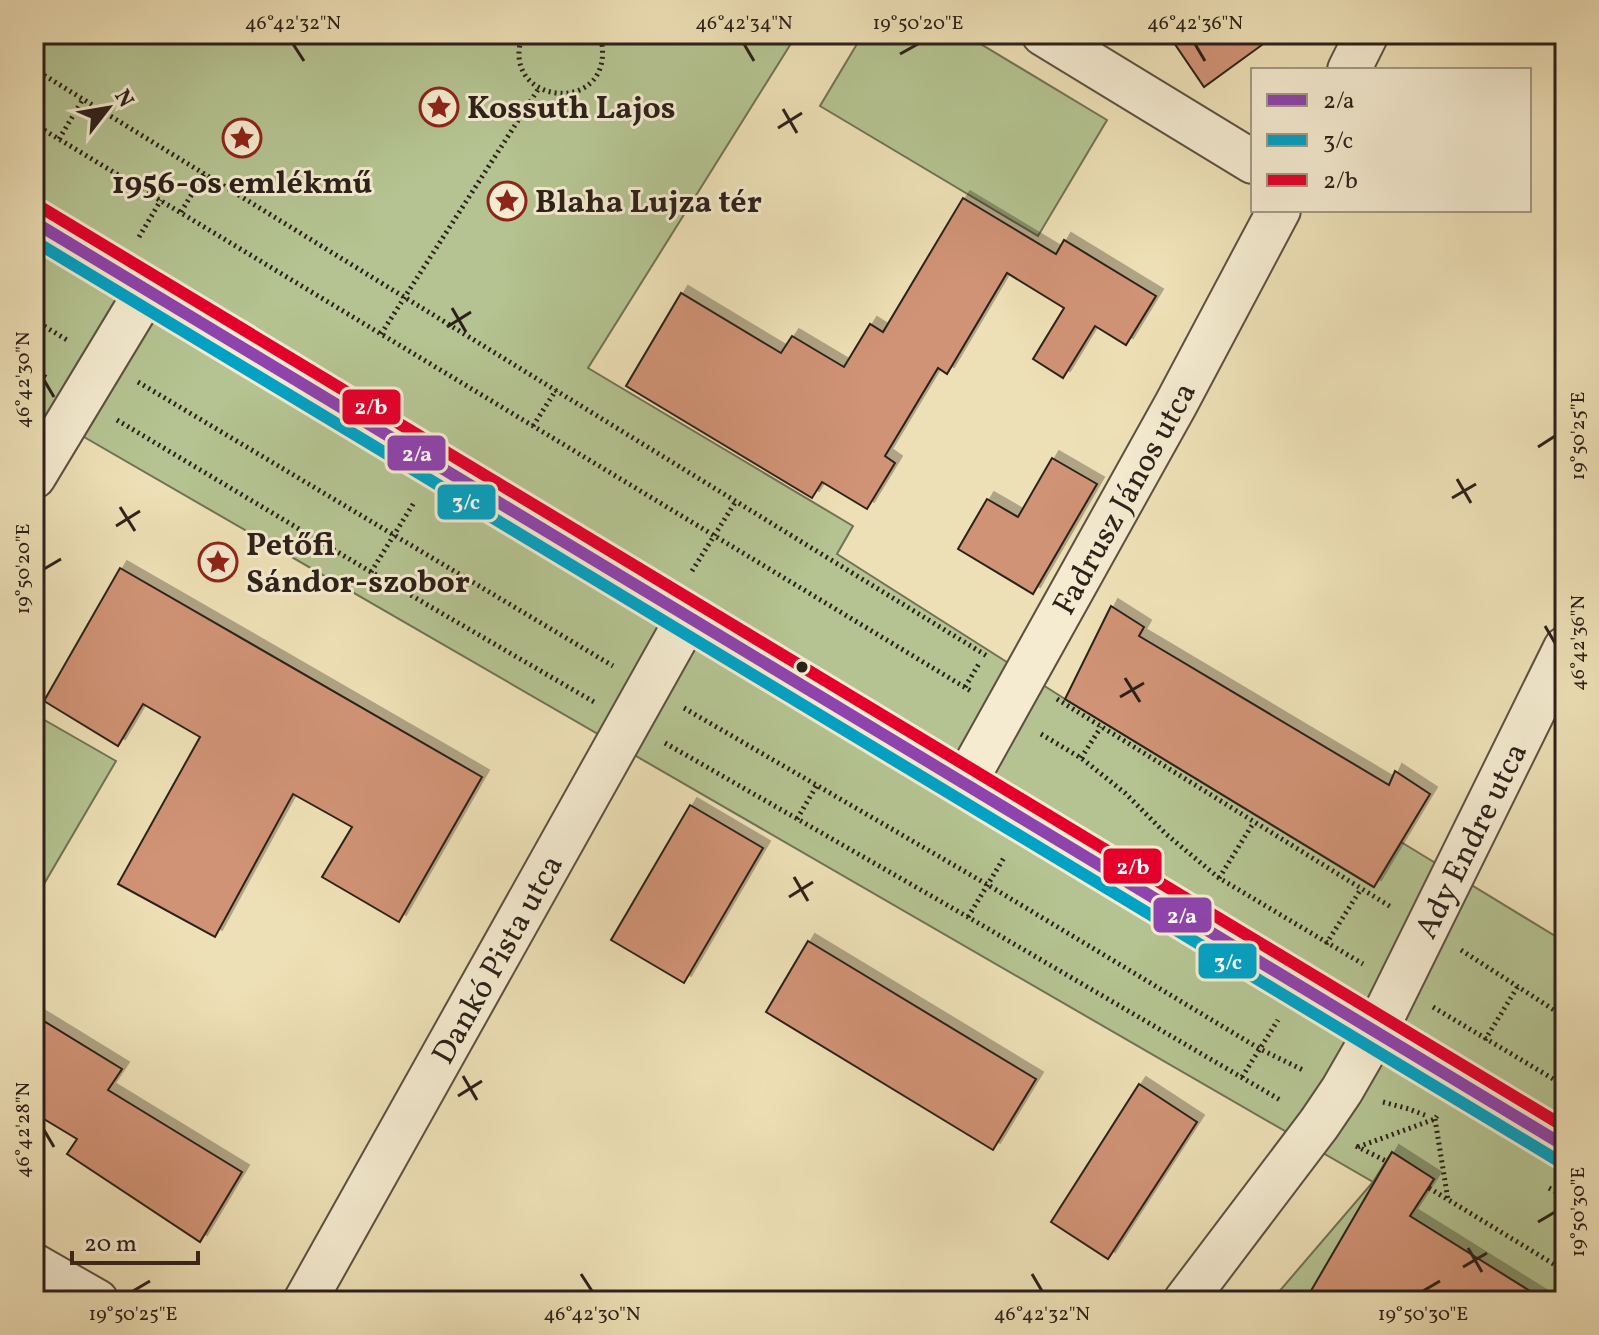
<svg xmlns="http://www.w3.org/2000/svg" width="1599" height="1335" font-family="Vollkorn,serif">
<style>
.green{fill:#b4c391;stroke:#707256;stroke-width:2;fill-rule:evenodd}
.building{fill:#d09374;stroke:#2c211a;stroke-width:2;filter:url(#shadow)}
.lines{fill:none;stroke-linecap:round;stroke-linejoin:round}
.minor-casing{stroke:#5c5141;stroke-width:46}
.path{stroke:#2c211a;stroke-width:5;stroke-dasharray:2 4;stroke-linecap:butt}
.minor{stroke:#f4ebd0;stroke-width:42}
.bus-1-casing{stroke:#f4ebd0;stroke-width:18}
.bus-2-casing{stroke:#f4ebd0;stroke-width:18}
.bus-3-casing{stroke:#f4ebd0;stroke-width:18}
.bus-1{stroke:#8e44ad;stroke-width:12}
.bus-2{stroke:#02a2c5;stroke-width:12}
.bus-3{stroke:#e4002b;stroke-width:12}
.ticks{fill:none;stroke:#2c211a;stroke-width:3}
.bus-dot{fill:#2c211a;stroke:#f4ebd0;stroke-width:3}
.labels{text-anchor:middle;stroke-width:6;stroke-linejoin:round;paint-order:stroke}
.poi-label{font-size:32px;font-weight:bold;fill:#2c211a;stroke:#f4ebd0;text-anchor:start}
.street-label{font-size:32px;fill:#2c211a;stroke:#f4ebd0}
.line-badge{stroke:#f4ebd0;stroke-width:3}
.badge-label{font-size:22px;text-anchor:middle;font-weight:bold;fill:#fff}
.neatline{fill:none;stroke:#2c211a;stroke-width:3}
.ticks-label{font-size:20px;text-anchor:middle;fill:#2c211a}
</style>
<defs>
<filter id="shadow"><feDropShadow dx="7" dy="-7" stdDeviation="0" flood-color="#0004"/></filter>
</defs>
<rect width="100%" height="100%" fill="#eee0b6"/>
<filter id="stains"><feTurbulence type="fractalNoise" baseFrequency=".0025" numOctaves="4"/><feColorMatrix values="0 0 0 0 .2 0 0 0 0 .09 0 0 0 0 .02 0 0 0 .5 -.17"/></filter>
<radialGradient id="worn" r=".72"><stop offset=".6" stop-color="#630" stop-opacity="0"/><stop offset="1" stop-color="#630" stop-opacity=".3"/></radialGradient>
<g class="green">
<path d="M 34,34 L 797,34 L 588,368 L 853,526 L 837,554 L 1065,699 L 1373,887 L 1401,842 L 1565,942 L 1565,1301 L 1271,1301 L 1373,1182 L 65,426 L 34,476 ZM 1392,1152 L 1434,1179 L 1410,1215 L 1373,1182 Z"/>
<path d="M 863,34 L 964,34 L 1107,120 L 1038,236 L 820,106 Z"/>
<path d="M 34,714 L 116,761 L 34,901 Z"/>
</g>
<g class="building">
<path d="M 1168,34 L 1277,34 L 1204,87 Z"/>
<path d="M 963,198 L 1056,254 L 1064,240 L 1156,296 L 1126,345 L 1095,326 L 1063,378 L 1033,359 L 1064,308 L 1007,273 L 947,374 L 938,368 L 885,456 L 895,463 L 867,509 L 822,482 L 812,498 L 626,386 L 681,293 L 781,353 L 792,336 L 844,367 L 870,324 L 883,332 Z"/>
<path d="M 1052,458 L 1097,484 L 1033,594 L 958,549 L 987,499 L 1018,517 Z"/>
<path d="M 120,568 L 482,777 L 399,922 L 322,877 L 352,827 L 293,794 L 215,937 L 118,884 L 200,737 L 143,704 L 118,746 L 44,701 Z"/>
<path d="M 1111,606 L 1144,627 L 1139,636 L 1389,785 L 1395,771 L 1430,794 L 1374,887 L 1065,699 Z"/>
<path d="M 690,805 L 763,848 L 684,983 L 611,940 Z"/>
<path d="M 808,941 L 1036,1079 L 993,1150 L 766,1012 Z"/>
<path d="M 34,1015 L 122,1069 L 108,1090 L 242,1172 L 200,1242 L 67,1154 L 77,1139 L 34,1113 Z"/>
<path d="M 1139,1084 L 1197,1122 L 1108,1259 L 1051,1222 Z"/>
<path d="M 1392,1152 L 1434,1179 L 1410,1216 L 1546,1301 L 1305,1301 Z"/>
</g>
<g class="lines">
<defs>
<g id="minor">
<path d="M 1043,34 L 1253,162"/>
<path d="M 1349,70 L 1367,34"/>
<path d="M 34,222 L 1565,1146"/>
<path d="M 34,477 L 147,290"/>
<path id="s1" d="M 965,783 L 1176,404 L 1279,210"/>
<path d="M 34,1265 L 97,1301"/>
<path id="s2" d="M 305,1301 L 688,617"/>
<path id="s3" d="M 1185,1301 L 1319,1124 L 1342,1090 L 1376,1031 L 1565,648"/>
</g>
</defs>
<use href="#minor" class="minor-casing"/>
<g class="path">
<path d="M 523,34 C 495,107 622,119 600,34"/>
<path d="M 34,69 L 987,656"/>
<path d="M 34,124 L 971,691"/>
<path d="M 59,139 L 83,99"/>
<path d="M 181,212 L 204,174"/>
<path d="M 139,237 L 161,200"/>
<path d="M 34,320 L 67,340"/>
<path d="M 381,334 L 539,88"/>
<path d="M 34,370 L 47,378"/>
<path d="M 138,382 L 613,666"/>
<path d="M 117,420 L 371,572 L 594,702"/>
<path d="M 533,426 L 556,390"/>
<path d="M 692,571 L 736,501"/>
<path d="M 371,572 L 415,501"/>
<path d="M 965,687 L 980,662"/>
<path d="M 1057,699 L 1391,907"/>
<path d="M 684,708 L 988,885 L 1260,1049 L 1303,1070"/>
<path d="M 1041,734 L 1081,758 L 1125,793 L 1166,834 L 1219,878 L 1363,964"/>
<path d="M 665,743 L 968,917 L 1282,1101"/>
<path d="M 1081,758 L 1101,727"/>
<path d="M 797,819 L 817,785"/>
<path d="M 1219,878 L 1254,822"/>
<path d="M 968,917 L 1005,856"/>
<path d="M 1326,944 L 1361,889"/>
<path d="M 1461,950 L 1565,1017"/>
<path d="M 1433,1007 L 1565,1086"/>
<path d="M 1485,1040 L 1518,986"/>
<path d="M 1242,1077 L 1278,1020"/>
<path d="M 1383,1102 L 1409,1109 L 1427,1116"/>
<path d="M 1435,1119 L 1448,1200"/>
<path d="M 1356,1146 L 1386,1161"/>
<path d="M 1358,1147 L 1435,1119 L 1437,1116"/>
<path d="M 1429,1188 L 1565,1271"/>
<path d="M 1549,1188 L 1565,1197"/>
</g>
<use href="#minor" class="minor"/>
<defs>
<path id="bus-1" d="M 34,222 L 1565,1146"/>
<path id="bus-2" d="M 34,241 L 1557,1160"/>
<path id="bus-3" d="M 42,208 L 1565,1127"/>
</defs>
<use href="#bus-1" class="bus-1-casing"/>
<use href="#bus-2" class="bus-2-casing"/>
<use href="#bus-3" class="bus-3-casing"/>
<use href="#bus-1" class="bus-1"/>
<use href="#bus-2" class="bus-2"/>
<use href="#bus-3" class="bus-3"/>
</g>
<path class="ticks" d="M 293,44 L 304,61M 744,44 L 754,61M 1195,44 L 1205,61M 900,54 L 918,44M 783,109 L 797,133M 778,128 L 802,113M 452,308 L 466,332M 447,327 L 471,312M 44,380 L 54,397M 1538,447 L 1555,436M 1457,479 L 1471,503M 1452,498 L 1476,484M 120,507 L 135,531M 116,526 L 140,511M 44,569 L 61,559M 1545,626 L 1555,643M 1125,678 L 1140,702M 1120,697 L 1144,683M 794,877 L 808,901M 789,897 L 813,882M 463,1076 L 477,1100M 458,1096 L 482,1081M 44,1130 L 54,1147M 1538,1222 L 1555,1212M 1468,1248 L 1482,1272M 1463,1267 L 1487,1253M 581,1274 L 592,1291M 1032,1274 L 1042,1291M 133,1291 L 150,1281M 1423,1291 L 1440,1281"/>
<defs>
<symbol id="sight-ring" viewBox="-11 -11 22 22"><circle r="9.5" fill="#f4ebd0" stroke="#8f2418" stroke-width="1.5"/><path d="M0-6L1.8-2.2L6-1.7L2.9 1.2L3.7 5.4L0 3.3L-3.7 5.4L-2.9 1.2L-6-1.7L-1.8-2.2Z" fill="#8f2418"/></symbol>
</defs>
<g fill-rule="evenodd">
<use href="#sight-ring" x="417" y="85" width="44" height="44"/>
<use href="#sight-ring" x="220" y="116" width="44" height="44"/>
<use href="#sight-ring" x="485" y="179" width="44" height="44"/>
<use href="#sight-ring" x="196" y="540" width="44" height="44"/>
</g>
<circle class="bus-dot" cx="802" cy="667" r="7"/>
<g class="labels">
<g class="poi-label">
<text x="467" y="118">Kossuth Lajos</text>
<text x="242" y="193" text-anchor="middle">1956-os emlékmű</text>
<text x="535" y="212">Blaha Lujza tér</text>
<text x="246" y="555">Petőfi<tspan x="246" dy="37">Sándor-szobor</tspan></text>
</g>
<g class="street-label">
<text dy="11" stroke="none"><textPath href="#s1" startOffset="326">Fadrusz János utca</textPath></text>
<text dy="11" stroke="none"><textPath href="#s3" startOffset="544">Ady Endre utca</textPath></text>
<text dy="11" stroke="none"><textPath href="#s2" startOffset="392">Dankó Pista utca</textPath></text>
</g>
</g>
<g class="line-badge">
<rect x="341" y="388" width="61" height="38" rx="8" fill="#e4002b"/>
<rect x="386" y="434" width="61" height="38" rx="8" fill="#8e44ad"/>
<rect x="436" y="483" width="61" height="38" rx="8" fill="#02a2c5"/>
<rect x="1102" y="847" width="61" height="38" rx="8" fill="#e4002b"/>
<rect x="1152" y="896" width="61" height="38" rx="8" fill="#8e44ad"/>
<rect x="1197" y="942" width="61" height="38" rx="8" fill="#02a2c5"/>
</g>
<g class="badge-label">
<text x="371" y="414">2/b</text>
<text x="417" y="461">2/a</text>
<text x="466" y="509">3/c</text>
<text x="1133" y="874">2/b</text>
<text x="1182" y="923">2/a</text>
<text x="1228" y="969">3/c</text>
</g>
<rect width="1599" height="1335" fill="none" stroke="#eee0b6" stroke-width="88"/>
<rect x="1251" y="68" width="280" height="144" fill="#f4ebd0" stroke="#a49a87" stroke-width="2"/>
<rect x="1267" y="94" width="40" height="12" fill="#8e44ad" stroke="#a49a87" stroke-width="2"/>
<text x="1323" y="108" font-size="24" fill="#2c211a">2/a</text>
<rect x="1267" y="134" width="40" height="12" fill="#02a2c5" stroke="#a49a87" stroke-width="2"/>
<text x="1323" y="148" font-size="24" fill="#2c211a">3/c</text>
<rect x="1267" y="174" width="40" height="12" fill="#e4002b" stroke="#a49a87" stroke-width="2"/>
<text x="1323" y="188" font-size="24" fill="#2c211a">2/b</text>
<g transform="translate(108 108) rotate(59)" stroke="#f4ebd0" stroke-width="6" paint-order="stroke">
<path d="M0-6L14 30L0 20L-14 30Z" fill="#2c211a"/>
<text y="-12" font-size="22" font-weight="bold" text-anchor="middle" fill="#2c211a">N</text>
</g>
<path d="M72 1251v12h126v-12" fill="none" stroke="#2c211a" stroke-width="4"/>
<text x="84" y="1251" font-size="24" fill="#2c211a" stroke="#f4ebd0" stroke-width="6" paint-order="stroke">20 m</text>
<rect x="44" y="44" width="1511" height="1247" class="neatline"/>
<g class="ticks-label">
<text x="293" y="29">46°42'32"N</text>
<text x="744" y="29">46°42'34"N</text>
<text x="918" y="29">19°50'20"E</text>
<text x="1195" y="29">46°42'36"N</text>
<text transform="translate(22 380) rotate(-90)" y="7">46°42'30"N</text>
<text transform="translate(1577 436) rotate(-90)" y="7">19°50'25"E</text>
<text transform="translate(22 569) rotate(-90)" y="7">19°50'20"E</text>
<text transform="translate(1577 643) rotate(-90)" y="7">46°42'36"N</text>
<text transform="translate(22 1130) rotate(-90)" y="7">46°42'28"N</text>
<text transform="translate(1577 1212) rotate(-90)" y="7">19°50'30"E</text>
<text x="133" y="1320">19°50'25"E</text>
<text x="592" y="1320">46°42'30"N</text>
<text x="1042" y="1320">46°42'32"N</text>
<text x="1423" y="1320">19°50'30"E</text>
</g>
<rect width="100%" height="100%" filter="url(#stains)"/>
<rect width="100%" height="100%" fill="url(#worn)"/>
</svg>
